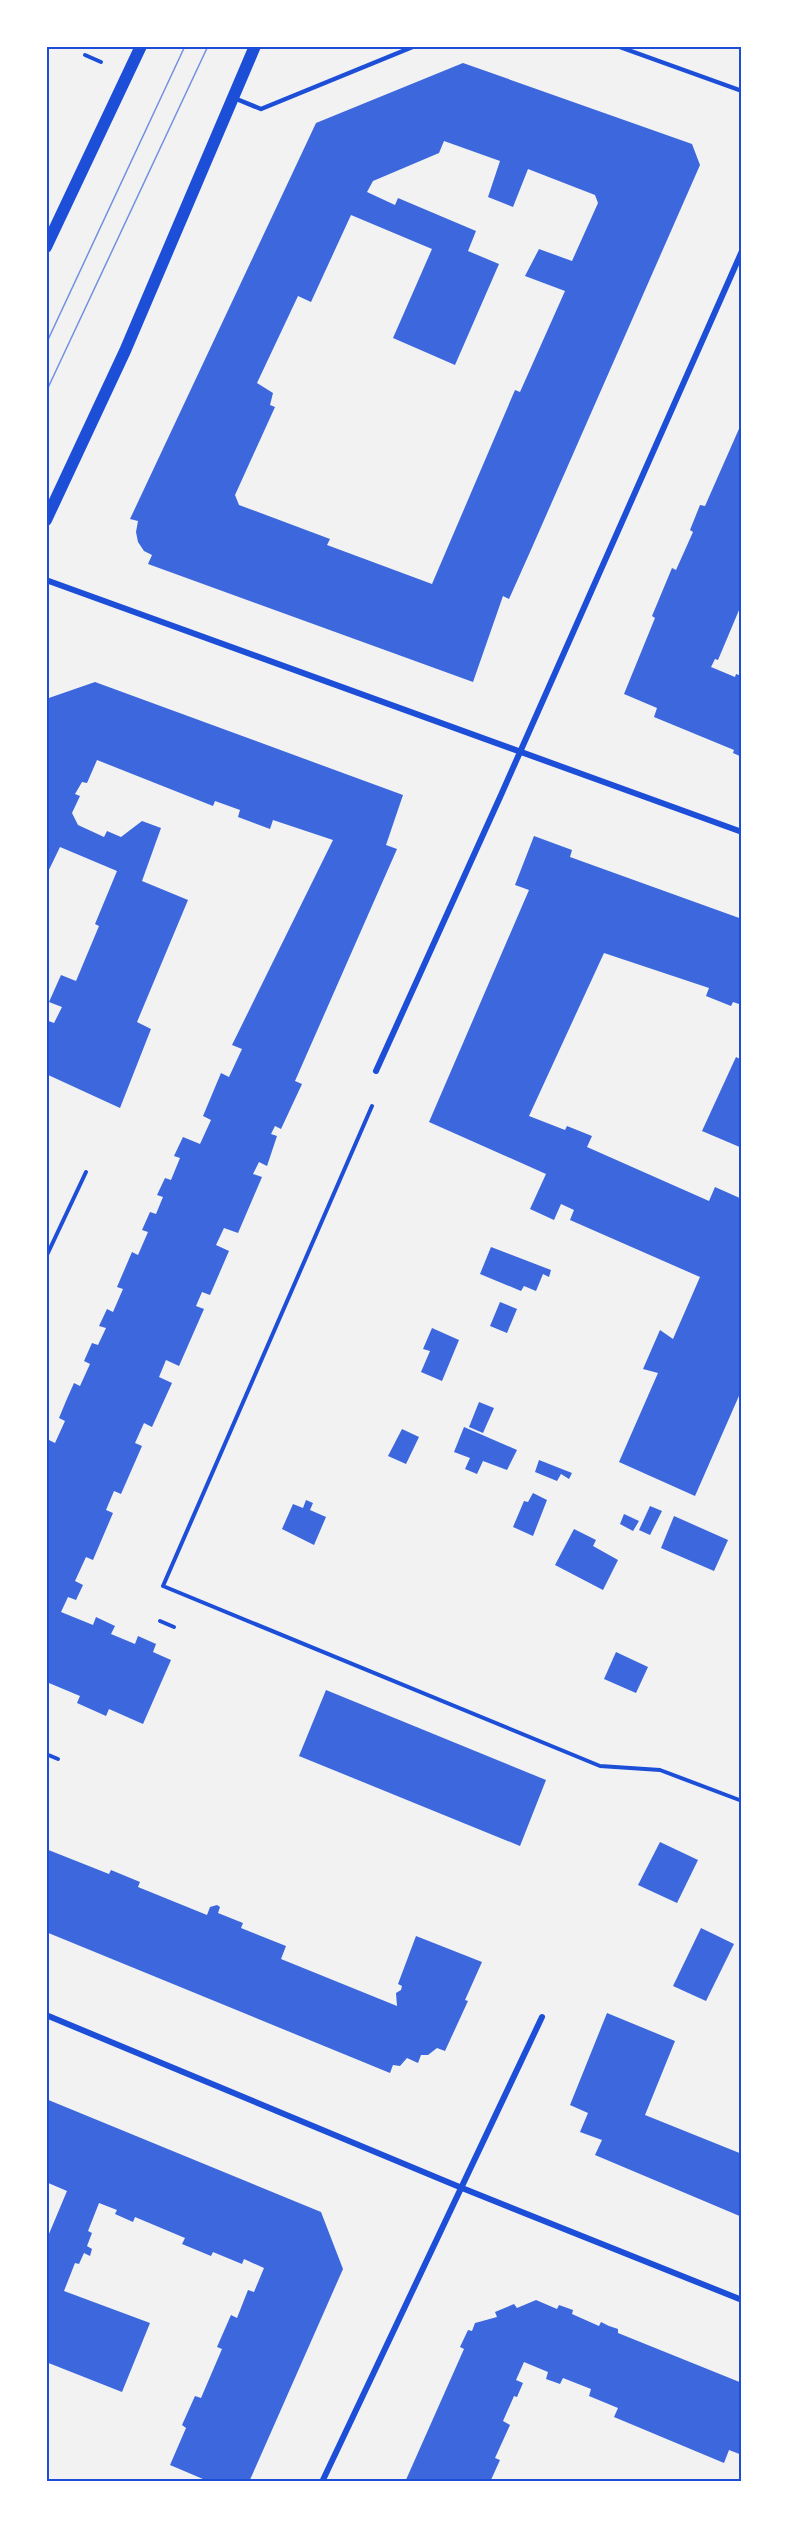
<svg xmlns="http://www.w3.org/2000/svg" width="788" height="2528" font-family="Karla,sans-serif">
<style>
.building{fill:#3d67dc;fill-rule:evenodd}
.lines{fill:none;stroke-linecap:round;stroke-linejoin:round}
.path{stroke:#1d4ed8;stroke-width:4}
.service{stroke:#1d4ed8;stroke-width:4.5}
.minor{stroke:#1d4ed8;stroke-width:6}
.secondary{stroke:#1d4ed8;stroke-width:12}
.tram{stroke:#7290e2;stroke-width:1.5}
.neatline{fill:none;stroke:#1d4ed8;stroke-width:2}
</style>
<rect width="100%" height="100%" fill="#f2f2f2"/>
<g class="building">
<path d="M 463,63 L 692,144 L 700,165 L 530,552 L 509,599 L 503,596 L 473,682 L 148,564 L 152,555 L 144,551 L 138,542 L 136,532 L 138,521 L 130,519 L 316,123 ZM 444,141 L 500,161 L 488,197 L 513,207 L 528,169 L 595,195 L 598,203 L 572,261 L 539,249 L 525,276 L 565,291 L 520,392 L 515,390 L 432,584 L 327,545 L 330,539 L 239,505 L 235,495 L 275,407 L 270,405 L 273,393 L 257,383 L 298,296 L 311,302 L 351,215 L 432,249 L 393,338 L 455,365 L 499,264 L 468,251 L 476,231 L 398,198 L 395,205 L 367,192 L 373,181 L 439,153 Z"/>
<path d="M 742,422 L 742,603 L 718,660 L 715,659 L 711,667 L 735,677 L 736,674 L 742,676 L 742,757 L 733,753 L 734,750 L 654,717 L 657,708 L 624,694 L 655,618 L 652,616 L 672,568 L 676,570 L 693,532 L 690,530 L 700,505 L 705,506 Z"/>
<path d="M 95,682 L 403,795 L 386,845 L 397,849 L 295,1081 L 302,1084 L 281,1129 L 275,1126 L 271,1134 L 277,1136 L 267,1166 L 259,1162 L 253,1174 L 262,1177 L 238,1233 L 224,1228 L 216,1245 L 229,1251 L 210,1295 L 202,1292 L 196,1306 L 204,1309 L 179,1366 L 166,1360 L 159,1377 L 172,1383 L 152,1427 L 144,1423 L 135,1443 L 142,1446 L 121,1494 L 114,1491 L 106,1510 L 113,1513 L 93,1560 L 86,1557 L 75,1581 L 83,1585 L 76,1600 L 68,1597 L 61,1612 L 93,1625 L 96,1617 L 115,1626 L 111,1634 L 135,1644 L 138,1636 L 156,1644 L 153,1652 L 171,1660 L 143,1724 L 109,1709 L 106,1716 L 77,1703 L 80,1696 L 49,1683 L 46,1689 L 46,1464 L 48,1460 L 46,1459 L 46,1446 L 49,1440 L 55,1443 L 65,1421 L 59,1418 L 66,1401 L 74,1383 L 80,1386 L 90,1364 L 84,1361 L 92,1343 L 98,1345 L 106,1328 L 99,1326 L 107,1309 L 113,1312 L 123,1289 L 117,1287 L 132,1252 L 138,1255 L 148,1232 L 142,1230 L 150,1212 L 156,1214 L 163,1197 L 157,1195 L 165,1178 L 171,1180 L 180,1158 L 174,1156 L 183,1137 L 200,1144 L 211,1120 L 203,1116 L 221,1073 L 229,1077 L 242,1049 L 232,1045 L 333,840 L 273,820 L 270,829 L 238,817 L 240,810 L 215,801 L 213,806 L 97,760 L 87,783 L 82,782 L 75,794 L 80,796 L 72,813 L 78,825 L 104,837 L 107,831 L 121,837 L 142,821 L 161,828 L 142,881 L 188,900 L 137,1022 L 151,1029 L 120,1108 L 46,1074 L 46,1020 L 54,1023 L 62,1007 L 49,1002 L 61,975 L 76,981 L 99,926 L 95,924 L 117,871 L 60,847 L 46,876 L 46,699 Z"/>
<path d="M 534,836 L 572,850 L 570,857 L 742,919 L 742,1005 L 733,1002 L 731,1006 L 706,996 L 709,988 L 604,953 L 529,1116 L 565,1130 L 567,1126 L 592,1136 L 587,1147 L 709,1201 L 715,1187 L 742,1199 L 742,1389 L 695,1496 L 619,1462 L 658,1373 L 643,1369 L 660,1330 L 673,1339 L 700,1277 L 570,1220 L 574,1210 L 561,1204 L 554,1220 L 530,1209 L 546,1174 L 429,1122 L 529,890 L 515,885 Z"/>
<path d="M 736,1057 L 742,1060 L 742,1148 L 702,1131 Z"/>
<path d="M 491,1247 L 551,1270 L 549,1277 L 543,1274 L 536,1291 L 524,1286 L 521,1291 L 480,1274 Z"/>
<path d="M 500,1302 L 517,1309 L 507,1333 L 490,1326 Z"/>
<path d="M 432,1328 L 459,1340 L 442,1381 L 421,1372 L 430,1351 L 423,1349 Z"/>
<path d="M 479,1402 L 494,1408 L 483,1433 L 469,1427 Z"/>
<path d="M 464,1427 L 517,1450 L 507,1470 L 483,1461 L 477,1474 L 465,1469 L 470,1458 L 454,1452 Z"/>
<path d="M 402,1429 L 419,1437 L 406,1464 L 388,1456 Z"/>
<path d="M 539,1460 L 572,1473 L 569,1479 L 561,1474 L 557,1481 L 535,1472 Z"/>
<path d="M 533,1493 L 547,1500 L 533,1536 L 513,1527 L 524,1501 L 528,1502 Z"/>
<path d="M 306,1500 L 313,1503 L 310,1510 L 326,1517 L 314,1545 L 282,1529 L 293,1504 L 303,1508 Z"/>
<path d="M 650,1506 L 662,1511 L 650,1535 L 639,1530 Z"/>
<path d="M 624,1514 L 639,1521 L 633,1531 L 620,1524 Z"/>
<path d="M 674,1516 L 728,1540 L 714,1571 L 661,1548 Z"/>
<path d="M 574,1529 L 596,1540 L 593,1546 L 618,1560 L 603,1590 L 555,1565 Z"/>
<path d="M 616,1652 L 648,1667 L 636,1693 L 604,1679 Z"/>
<path d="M 326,1690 L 546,1780 L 520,1846 L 299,1756 Z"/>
<path d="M 660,1842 L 698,1860 L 677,1903 L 638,1885 Z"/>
<path d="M 46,1849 L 109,1874 L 111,1870 L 140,1882 L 138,1887 L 207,1915 L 210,1907 L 217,1905 L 220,1907 L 218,1913 L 243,1923 L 241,1928 L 286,1946 L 281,1959 L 397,2006 L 396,1993 L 401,1990 L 402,1986 L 398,1984 L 416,1936 L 482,1962 L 465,2000 L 468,2001 L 445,2051 L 437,2048 L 428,2055 L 421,2055 L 418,2063 L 407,2058 L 400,2066 L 393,2065 L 390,2073 L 46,1932 Z"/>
<path d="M 701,1928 L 734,1944 L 706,2001 L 673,1986 Z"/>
<path d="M 607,2013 L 675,2041 L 645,2115 L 742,2154 L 742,2217 L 595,2155 L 602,2140 L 580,2132 L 588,2113 L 570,2105 Z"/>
<path d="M 46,2099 L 321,2212 L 343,2269 L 249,2482 L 210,2482 L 170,2465 L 186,2428 L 182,2425 L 195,2396 L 201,2398 L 222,2349 L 217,2347 L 231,2315 L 237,2318 L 248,2290 L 254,2292 L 264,2268 L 244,2259 L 242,2264 L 213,2252 L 211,2256 L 182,2244 L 185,2238 L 135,2217 L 133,2222 L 115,2214 L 117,2210 L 99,2203 L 88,2231 L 92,2233 L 87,2246 L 92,2249 L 90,2256 L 84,2253 L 79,2264 L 75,2263 L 64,2291 L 150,2323 L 122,2392 L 46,2362 L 46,2241 L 67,2191 L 46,2182 Z"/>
<path d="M 536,2300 L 557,2309 L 559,2305 L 573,2310 L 572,2314 L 599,2326 L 601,2322 L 609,2326 L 618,2329 L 618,2333 L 742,2383 L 742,2455 L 729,2450 L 724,2463 L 614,2417 L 618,2408 L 589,2396 L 591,2389 L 563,2378 L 560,2384 L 546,2379 L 548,2372 L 524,2362 L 516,2380 L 523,2383 L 517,2397 L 514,2396 L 503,2421 L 510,2425 L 495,2458 L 500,2460 L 490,2482 L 405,2482 L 464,2349 L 460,2347 L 468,2330 L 472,2331 L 475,2323 L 497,2317 L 495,2312 L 514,2304 L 517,2308 Z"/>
</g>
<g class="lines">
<g class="path">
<path d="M 85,55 L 101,62"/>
<path d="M 372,1106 L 163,1586 L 600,1766 L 660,1770 L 742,1801"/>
<path d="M 46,1257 L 86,1172"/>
<path d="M 160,1621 L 174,1627"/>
<path d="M 46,1754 L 58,1759"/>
</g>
<g class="service">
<path d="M 617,46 L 742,91"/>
<path d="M 234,98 L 261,109 L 415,46"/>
</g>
<g class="minor">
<path d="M 46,580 L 742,832"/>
<path d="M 376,1071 L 501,795 L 742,251"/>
<path d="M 46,2015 L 462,2188 L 742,2300"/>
<path d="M 322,2482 L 542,2017"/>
</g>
<g class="secondary">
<path d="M 46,247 L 141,46"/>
<path d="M 46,520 L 125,351 L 255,46"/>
</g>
<g class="tram">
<path d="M 46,344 L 185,46"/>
<path d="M 46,392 L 208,46"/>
</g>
</g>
<rect width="788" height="2528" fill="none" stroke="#ffffff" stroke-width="96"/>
<rect x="48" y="48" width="692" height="2432" class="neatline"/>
</svg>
